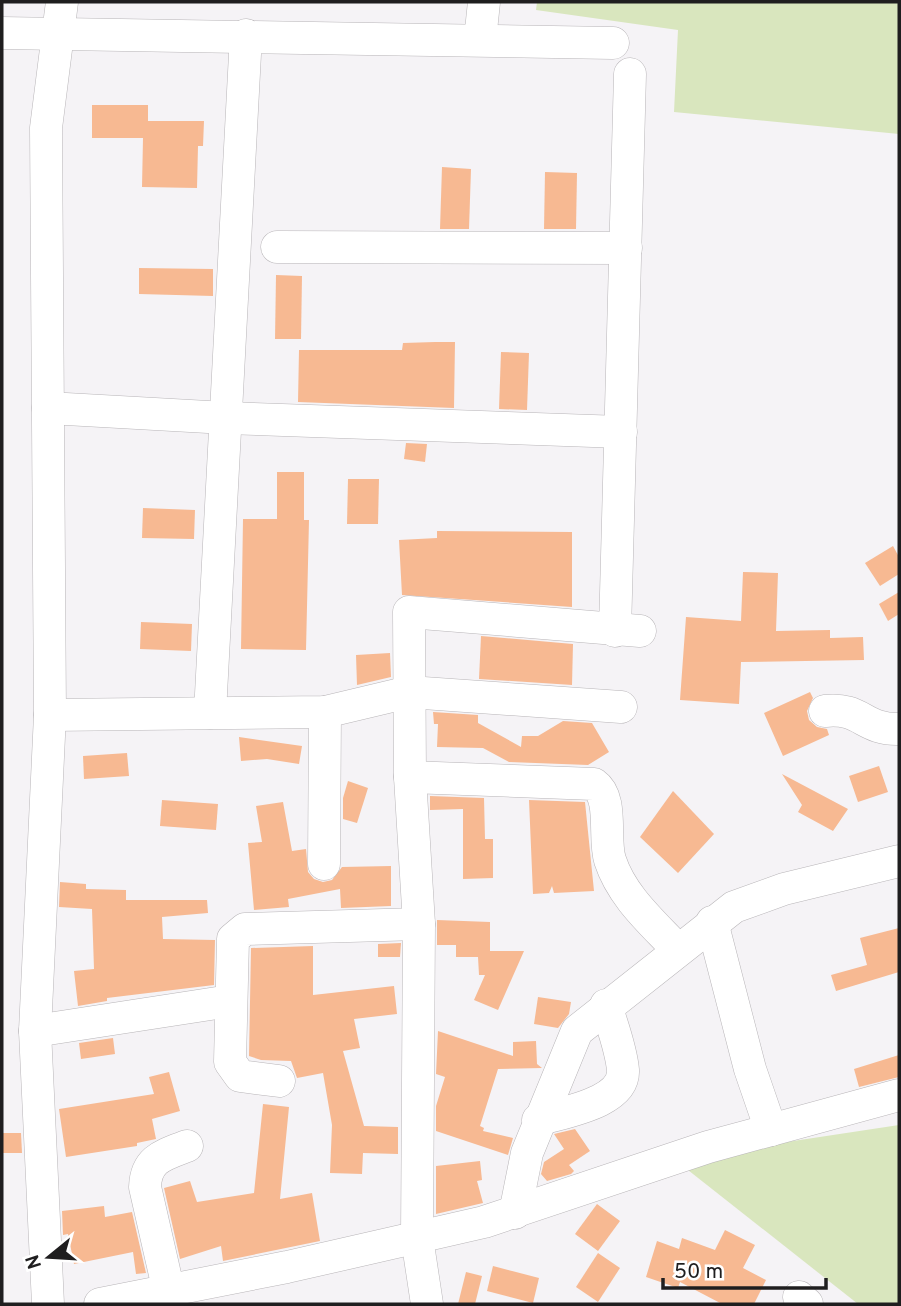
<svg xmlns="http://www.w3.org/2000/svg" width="901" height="1306" font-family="Overpass,sans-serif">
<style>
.green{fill:#d9e6be}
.building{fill:#f7b992}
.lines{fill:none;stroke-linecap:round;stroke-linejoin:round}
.minor-casing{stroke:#b8b5b8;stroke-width:33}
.minor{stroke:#fff;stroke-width:32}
</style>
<rect width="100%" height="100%" fill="#f5f3f6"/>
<g class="green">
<path d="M 537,2 L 899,2 L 899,134 L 674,112 L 678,30 L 536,10 Z"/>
<path d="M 899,1125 L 899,1304 L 858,1304 L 674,1159 Z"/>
</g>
<g class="building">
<path d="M 92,105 L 148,105 L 148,121 L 204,121 L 203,146 L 198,146 L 197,188 L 142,187 L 143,138 L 92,138 Z"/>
<path d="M 442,167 L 471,169 L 469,229 L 440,229 Z"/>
<path d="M 545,172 L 577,173 L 576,229 L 544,229 Z"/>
<path d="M 139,268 L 213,269 L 213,296 L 139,294 Z"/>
<path d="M 276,275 L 302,276 L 301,339 L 275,339 Z"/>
<path d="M 435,342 L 455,342 L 454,408 L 298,402 L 299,350 L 402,350 L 403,343 Z"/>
<path d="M 501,352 L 529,353 L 527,410 L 499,409 Z"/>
<path d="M 406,443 L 427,444 L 425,462 L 404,459 Z"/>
<path d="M 277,472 L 304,472 L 304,520 L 309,520 L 306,650 L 241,649 L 243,519 L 277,519 Z"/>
<path d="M 348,479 L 379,479 L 378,524 L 347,524 Z"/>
<path d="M 143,508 L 195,510 L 194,539 L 142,538 Z"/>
<path d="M 437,531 L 572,532 L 572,607 L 402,595 L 399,540 L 437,538 Z"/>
<path d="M 893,546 L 899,557 L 899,574 L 880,586 L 865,563 Z"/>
<path d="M 743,572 L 778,573 L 776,631 L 830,630 L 830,638 L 863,637 L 864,660 L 741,662 L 739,704 L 680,700 L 686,617 L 741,621 Z"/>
<path d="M 899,592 L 899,614 L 888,621 L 879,604 Z"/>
<path d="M 141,622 L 192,624 L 191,651 L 140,649 Z"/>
<path d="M 481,636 L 573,644 L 572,685 L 479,679 Z"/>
<path d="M 390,653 L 391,677 L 357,685 L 356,655 Z"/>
<path d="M 810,692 L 813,698 L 807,711 L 809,720 L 817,727 L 827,729 L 829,735 L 783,756 L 764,713 Z"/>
<path d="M 433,712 L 478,715 L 478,723 L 521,747 L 522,736 L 538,736 L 563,721 L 592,723 L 609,752 L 588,765 L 509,762 L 483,748 L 437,747 L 438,724 L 434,724 Z"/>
<path d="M 239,737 L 302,746 L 299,764 L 267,759 L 241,761 Z"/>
<path d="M 127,753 L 129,776 L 84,779 L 83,756 Z"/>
<path d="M 879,766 L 888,792 L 858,802 L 849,776 Z"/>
<path d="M 782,774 L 848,809 L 833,831 L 798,812 L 802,805 Z"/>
<path d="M 348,781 L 368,788 L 357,823 L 343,819 L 343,798 Z"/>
<path d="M 673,791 L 714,834 L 678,873 L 640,837 Z"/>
<path d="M 430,796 L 484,798 L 485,839 L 493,839 L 493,878 L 463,879 L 463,809 L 430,810 Z"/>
<path d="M 162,800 L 218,804 L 216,830 L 160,826 Z"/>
<path d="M 529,800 L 585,802 L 594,891 L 554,893 L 552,886 L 549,893 L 533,894 Z"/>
<path d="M 283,802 L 292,851 L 306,849 L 308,872 L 314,879 L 323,882 L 332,880 L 342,867 L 391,866 L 391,906 L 341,908 L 340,889 L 288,899 L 289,907 L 254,910 L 248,843 L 262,842 L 256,806 Z"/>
<path d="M 60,882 L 86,884 L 86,889 L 126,890 L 126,900 L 207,900 L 208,913 L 162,917 L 163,939 L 215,940 L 214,985 L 107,998 L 107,1001 L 78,1006 L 74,971 L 94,969 L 92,909 L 59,907 Z"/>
<path d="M 437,920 L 490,922 L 490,951 L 524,951 L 498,1010 L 474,1000 L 485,975 L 479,975 L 478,957 L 456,957 L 456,945 L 437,945 Z"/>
<path d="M 899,928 L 899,972 L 836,991 L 831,975 L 867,965 L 860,938 Z"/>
<path d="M 401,943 L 400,957 L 378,957 L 378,944 Z"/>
<path d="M 313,946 L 313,995 L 394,986 L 397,1014 L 354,1019 L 360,1048 L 343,1051 L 364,1126 L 398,1127 L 398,1154 L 363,1153 L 362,1174 L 330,1173 L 332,1125 L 323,1073 L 297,1078 L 291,1061 L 261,1060 L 249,1056 L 251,948 Z"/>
<path d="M 538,997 L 571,1002 L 569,1014 L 558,1028 L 534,1024 Z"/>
<path d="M 438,1031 L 513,1056 L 513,1042 L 536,1041 L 537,1064 L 542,1068 L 498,1069 L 480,1126 L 484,1128 L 483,1131 L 513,1138 L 508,1155 L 436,1131 L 436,1106 L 445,1077 L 436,1074 Z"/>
<path d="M 113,1038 L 115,1054 L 81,1059 L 79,1043 Z"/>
<path d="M 899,1055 L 899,1077 L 859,1087 L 854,1069 Z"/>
<path d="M 169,1072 L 180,1111 L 152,1119 L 156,1139 L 137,1143 L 137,1146 L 66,1157 L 59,1109 L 154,1094 L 149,1077 Z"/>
<path d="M 263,1104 L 289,1107 L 280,1199 L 312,1193 L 320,1241 L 223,1261 L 221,1246 L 180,1259 L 164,1188 L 190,1181 L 197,1202 L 254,1193 Z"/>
<path d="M 575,1129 L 590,1151 L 569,1165 L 574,1171 L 571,1174 L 547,1181 L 541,1174 L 544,1162 L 564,1149 L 554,1134 Z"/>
<path d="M 2,1133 L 21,1133 L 22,1153 L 2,1153 Z"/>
<path d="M 480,1161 L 482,1180 L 477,1181 L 483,1203 L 436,1214 L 436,1166 Z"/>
<path d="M 597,1204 L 620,1221 L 598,1251 L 575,1234 Z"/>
<path d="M 104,1206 L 105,1217 L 132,1212 L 146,1273 L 136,1274 L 133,1252 L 74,1264 L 68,1234 L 63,1235 L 62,1211 Z"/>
<path d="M 725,1230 L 755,1245 L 743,1268 L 766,1280 L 754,1304 L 722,1304 L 680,1282 L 678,1288 L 646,1277 L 657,1241 L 679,1249 L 682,1238 L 715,1250 Z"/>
<path d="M 598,1253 L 620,1268 L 598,1302 L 576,1287 Z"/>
<path d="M 493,1266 L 539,1278 L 533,1303 L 487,1291 Z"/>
<path d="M 466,1272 L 482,1276 L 475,1304 L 458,1304 Z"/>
</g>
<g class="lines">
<defs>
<g id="minor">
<path d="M 2,33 L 613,43"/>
<path d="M 480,40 L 484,2"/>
<path d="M 277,247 L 626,248"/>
<path d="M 48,408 L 226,418 L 621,432"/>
<path d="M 615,631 L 630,74"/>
<path d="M 825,711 C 862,707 863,730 899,729"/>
<path d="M 210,713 L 246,35"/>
<path d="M 50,715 L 325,712 L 409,692 L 621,707"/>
<path d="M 410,777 L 594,784 C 614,798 603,838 610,860 C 622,897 653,923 678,950"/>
<path d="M 324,864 L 325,712"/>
<path d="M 712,922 L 750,1069 L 771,1130"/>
<path d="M 35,1031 L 230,1001"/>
<path d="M 279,1081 L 240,1076 L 230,1062 L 233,939 L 245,929 L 419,924"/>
<path d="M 538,1120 C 563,1112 625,1103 623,1070 C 621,1048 612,1026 606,1005"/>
<path d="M 515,1213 L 527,1153 L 577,1031 L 734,907 L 784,889 L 899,861"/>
<path d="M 799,1297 L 807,1304"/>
<path d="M 48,1304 L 35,1031 L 50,715 L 46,128 L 62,2"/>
<path d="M 100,1304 L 287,1267 L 484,1222 L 708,1147 L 899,1095"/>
<path d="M 167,1304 L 169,1292 L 145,1187 C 146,1159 163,1155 187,1146"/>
<path d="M 427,1304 L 417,1238 L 419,924 L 410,777 L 409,612 L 640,631"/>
</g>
</defs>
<use href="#minor" class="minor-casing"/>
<use href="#minor" class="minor"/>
</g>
<rect width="901" height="1306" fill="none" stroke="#1f1e1f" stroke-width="7"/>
<g transform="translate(49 1257) rotate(252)" stroke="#ffffff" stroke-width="5" paint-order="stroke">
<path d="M0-5L12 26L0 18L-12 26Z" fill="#1f1e1f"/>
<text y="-10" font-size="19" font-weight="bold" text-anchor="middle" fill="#1f1e1f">N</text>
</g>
<path d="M663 1278v10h163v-10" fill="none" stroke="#1f1e1f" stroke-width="3.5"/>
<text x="674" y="1278" font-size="21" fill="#1f1e1f" stroke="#ffffff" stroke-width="5" paint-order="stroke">50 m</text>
</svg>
